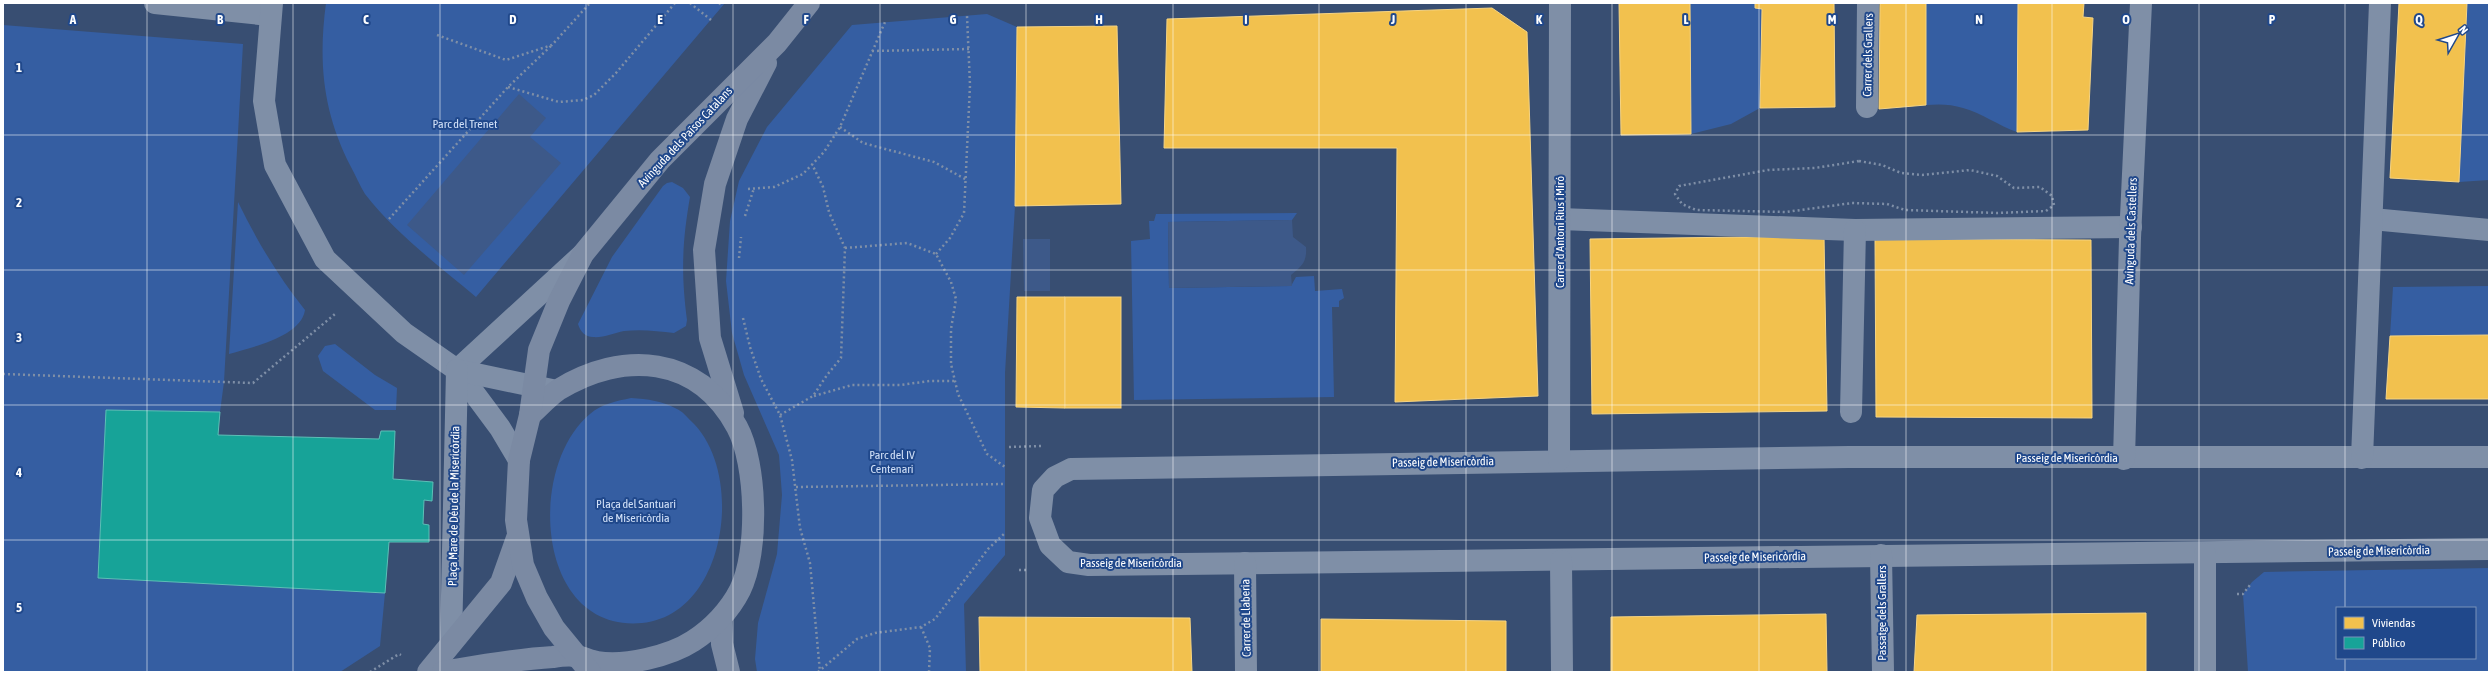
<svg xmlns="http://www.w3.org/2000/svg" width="2492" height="675" font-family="'Asap Condensed',sans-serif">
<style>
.green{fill:#355ea2;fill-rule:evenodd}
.water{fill:#3d5989}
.homes{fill:#f2c14e;stroke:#f6d483}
.public{fill:#17a398;stroke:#5dbfb7}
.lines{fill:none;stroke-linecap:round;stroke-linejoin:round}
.path{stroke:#7f8fa7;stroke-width:2.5;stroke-dasharray:2 3;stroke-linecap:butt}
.pedestrian{stroke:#7f8fa7;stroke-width:22}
.minor{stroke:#7f8fa7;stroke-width:22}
.secondary{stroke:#7b8aa3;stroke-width:22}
.grid{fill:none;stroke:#fff;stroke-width:1;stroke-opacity:0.55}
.labels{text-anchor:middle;stroke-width:4;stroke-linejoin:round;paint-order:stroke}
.street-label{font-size:12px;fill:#fff;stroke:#20488b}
.park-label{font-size:12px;fill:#d2e1f8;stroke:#20488b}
.grid-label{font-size:13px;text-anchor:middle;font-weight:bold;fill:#fff;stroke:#20488b;stroke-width:4;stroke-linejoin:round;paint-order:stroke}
</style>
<rect width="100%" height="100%" fill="#384e72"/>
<g class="green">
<path d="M 326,3 L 725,3 L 476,297 C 438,265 396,234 365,194 C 360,186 356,176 351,167 C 323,113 318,63 326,3 Z"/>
<path d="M 1690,3 L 1755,3 L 1762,9 L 1760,108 L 1731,124 L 1691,134 Z"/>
<path d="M 1926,3 L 2018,3 L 2017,132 C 1999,126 1982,113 1963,108 C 1951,104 1939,104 1926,105 Z"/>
<path d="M 2467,3 L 2489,3 L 2489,180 L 2459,182 Z"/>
<path d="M 987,14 L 1017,27 L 1015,206 L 1005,373 L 1005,555 L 964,604 L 966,672 L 757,672 L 755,659 L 758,623 L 777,554 L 782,495 L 779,455 L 744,375 L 732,333 L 726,281 L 730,221 L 739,181 L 767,127 L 852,25 Z"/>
<path d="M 3,25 L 243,44 L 224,382 L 220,412 L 106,410 L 98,578 L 385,593 L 380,646 L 340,672 L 3,672 Z"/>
<path d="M 672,182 L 683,188 L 690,197 C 682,243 681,274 687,320 L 686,326 L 674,333 C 658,331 641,329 624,331 C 614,333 603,338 593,337 C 585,337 580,331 578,324 L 612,257 L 663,186 L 667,183 Z"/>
<path d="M 238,202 C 257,241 278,276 305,310 C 301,337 252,347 229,354 Z"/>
<path d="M 1297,213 L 1292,220 L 1168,222 L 1169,288 L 1291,286 L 1296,277 L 1314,276 L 1315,291 L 1342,289 L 1344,298 L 1339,301 L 1339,307 L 1332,307 L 1334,397 L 1134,400 L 1131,241 L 1150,239 L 1149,221 L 1154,221 L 1156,214 Z"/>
<path d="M 2489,286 L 2489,335 L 2390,336 L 2393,287 Z"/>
<path d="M 335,344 L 375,375 L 397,388 L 396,410 L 375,410 L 323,371 L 318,356 L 325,346 Z"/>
<path d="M 631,398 C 648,399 662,401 677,409 C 682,411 687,417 691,421 C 746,472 727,615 642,623 C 536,633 526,467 590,414 C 601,404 617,401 631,398 Z"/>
<path d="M 2489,568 L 2489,672 L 2248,672 L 2243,594 L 2252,582 L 2264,572 ZM 2337,608 L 2475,608 L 2475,658 L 2337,658 Z"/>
</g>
<g class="water">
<path d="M 519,94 L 546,118 L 530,137 L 561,163 L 464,275 L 407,225 Z"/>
<path d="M 1292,220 L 1293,237 L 1306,247 C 1307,262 1302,266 1291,275 L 1292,286 L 1169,288 L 1168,222 Z"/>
<path d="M 1023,239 L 1050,239 L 1050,291 L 1024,291 Z"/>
</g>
<g class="homes">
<path d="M 1619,3 L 1690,3 L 1691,134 L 1621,135 Z"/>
<path d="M 1755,3 L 1834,3 L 1835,107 L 1760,108 L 1762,9 L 1755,8 Z"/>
<path d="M 1880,3 L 1926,3 L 1926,105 L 1879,109 Z"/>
<path d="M 2018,3 L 2084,3 L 2083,17 L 2093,18 L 2088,130 L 2017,132 Z"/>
<path d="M 2399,3 L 2467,3 L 2459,182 L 2390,178 Z"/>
<path d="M 1492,8 L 1527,32 L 1538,396 L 1395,402 L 1397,148 L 1164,148 L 1167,19 Z"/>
<path d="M 1117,26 L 1121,204 L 1015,206 L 1017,27 Z"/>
<path d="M 1824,236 L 1827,411 L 1592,414 L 1590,239 Z"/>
<path d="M 1875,239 L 2091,240 L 2092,418 L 1876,417 Z"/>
<path d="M 1017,297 L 1065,297 L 1065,408 L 1016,407 Z"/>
<rect x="1065" y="297" width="56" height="111"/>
<path d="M 2489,335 L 2489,399 L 2386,399 L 2390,336 Z"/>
<path d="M 2146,613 L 2146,672 L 1914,672 L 1917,615 Z"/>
<path d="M 1826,614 L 1827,672 L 1611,672 L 1611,617 Z"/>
<path d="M 979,617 L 1190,618 L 1192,672 L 980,672 Z"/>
<path d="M 1321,619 L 1506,621 L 1506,672 L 1321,672 Z"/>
</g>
<path class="public" d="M 106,410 L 220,412 L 218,435 L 379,439 L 381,431 L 395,431 L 393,479 L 433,482 L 432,501 L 424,500 L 423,524 L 429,525 L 429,542 L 389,542 L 385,593 L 98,578 Z"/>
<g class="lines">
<g class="path">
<path d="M 690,3 L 711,20"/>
<path d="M 719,3 L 723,6"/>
<path d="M 437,35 L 506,60 L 552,45 L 590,3"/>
<path d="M 872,51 L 969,49"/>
<path d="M 508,87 L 559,102 L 583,100 L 594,95 L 616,73 L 675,3"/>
<path d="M 840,127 L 863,143 L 934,162 L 967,180"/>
<path d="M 1859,161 L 1882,165 L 1901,173 L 1922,175 L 1970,170 L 1997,176 L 2014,188 L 2040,187 L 2052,196 L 2054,205 L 2046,211 L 1998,213 L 1905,210 L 1887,204 L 1852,203 L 1786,212 L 1696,210 L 1682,204 L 1675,194 L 1679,186 L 1768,170 L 1815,168 Z"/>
<path d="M 748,189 L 774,187 L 803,174 L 824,152 L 840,127 L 885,22"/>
<path d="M 745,216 L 754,188"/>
<path d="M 389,219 L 508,87 L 552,45"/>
<path d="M 845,248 L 907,243 L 936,254 L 951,282 L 956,299 L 951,329 L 951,364 L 958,394 L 987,454 L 1005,467"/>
<path d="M 936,254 L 950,238 L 964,213 L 970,85 L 967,16"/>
<path d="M 739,258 L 741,237"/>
<path d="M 743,318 L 750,347 L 761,379 L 780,415 L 792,460 L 800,528 L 810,563 L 820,672"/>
<path d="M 3,374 L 253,383 L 335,314"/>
<path d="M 814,396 L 852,385 L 900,385 L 930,381 L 955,381"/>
<path d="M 780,415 L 813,396 L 827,375 L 841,358 L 845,248 L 829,212 L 823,187 L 812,164"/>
<path d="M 1009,447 L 1041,446"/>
<path d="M 796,487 L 1005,484"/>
<path d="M 1019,570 L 1028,570"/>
<path d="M 2237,594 L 2243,594 L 2250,585"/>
<path d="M 921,627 L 930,648 L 929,672"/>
<path d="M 370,672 L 399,654 L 401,655"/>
<path d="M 818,672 L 857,639 L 875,633 L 921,627 L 935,619 L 988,549 L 1005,533"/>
</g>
<g class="pedestrian">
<path d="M 1560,219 L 1855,230 L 2131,227"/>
<path d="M 2372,219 L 2489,230"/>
<path d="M 1851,412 L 1855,230"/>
</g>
<g class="minor">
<path d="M 155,3 L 270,15"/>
<path d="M 272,3 L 264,101 L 275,165 L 325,259 L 404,333 L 457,370 L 500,428 L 519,460"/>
<path d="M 1867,107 L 1868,3"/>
<path d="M 457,370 L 582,255"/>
<path d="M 457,370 L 552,390"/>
<path d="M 2489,457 L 1849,457 L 1071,469 L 1055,477 L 1043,490 L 1040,518 L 1050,545 L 1068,562 L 1089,565 L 2489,549"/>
<path d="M 2362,458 L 2380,3"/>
<path d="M 2124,459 L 2130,238 L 2141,3"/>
<path d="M 1559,460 L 1560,3"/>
<path d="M 1881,555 L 1883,672"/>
<path d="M 1561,561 L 1562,672"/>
<path d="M 1245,563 L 1246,672"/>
<path d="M 451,641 L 457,370"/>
<path d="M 2205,672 L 2205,554"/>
</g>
<g class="secondary">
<path d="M 733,413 L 710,338 L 704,250 L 715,184 L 737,119 L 766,63"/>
<path d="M 721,619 L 722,644 L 729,672"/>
<path d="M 428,672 L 501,583 L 517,538"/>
<path d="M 443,672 C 479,666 516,659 553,657 C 560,656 568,655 575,656 C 583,657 590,661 597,662 C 624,667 670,656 693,641 C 712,629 730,610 740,590 C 759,552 757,464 737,427 C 698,355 623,350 558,390 C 548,397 539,407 530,415"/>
<path d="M 590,672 L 554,628 L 537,598 L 523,565 L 516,520 L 519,460 L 530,415 L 539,350 L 559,301 L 583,254 L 660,160 L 777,43 L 809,3"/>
</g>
</g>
<path class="grid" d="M 147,3 L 147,672M 293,3 L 293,672M 440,3 L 440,672M 586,3 L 586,672M 733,3 L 733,672M 880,3 L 880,672M 1026,3 L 1026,672M 1173,3 L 1173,672M 1319,3 L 1319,672M 1466,3 L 1466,672M 1612,3 L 1612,672M 1759,3 L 1759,672M 1906,3 L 1906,672M 2052,3 L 2052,672M 2199,3 L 2199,672M 2345,3 L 2345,608M 3,135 L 2489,135M 3,270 L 2489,270M 3,405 L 2489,405M 3,540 L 2489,540M 2345,658 L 2345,672"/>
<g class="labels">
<g class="street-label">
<text transform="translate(1868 55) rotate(-89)" y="4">Carrer dels Grallers</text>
<text transform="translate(685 137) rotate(-47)" y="4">Avinguda dels Països Catalans</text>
<text transform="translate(2131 231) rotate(-88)" y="4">Avinguda dels Castellers</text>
<text transform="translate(1560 232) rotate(-90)" y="4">Carrer d'Antoni Rius i Miró</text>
<text x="2067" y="462">Passeig de Misericòrdia</text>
<text transform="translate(1443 462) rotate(-1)" y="4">Passeig de Misericòrdia</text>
<text transform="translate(454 506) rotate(-89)" y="4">Plaça Mare de Déu de la Misericòrdia</text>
<text transform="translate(2379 551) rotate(-1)" y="4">Passeig de Misericòrdia</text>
<text transform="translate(1755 557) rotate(-1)" y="4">Passeig de Misericòrdia</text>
<text x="1131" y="567">Passeig de Misericòrdia</text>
<text transform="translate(1882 613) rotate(-90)" y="4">Passatge dels Grallers</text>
<text transform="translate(1246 618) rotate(-91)" y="4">Carrer de Llaberia</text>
</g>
<g class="park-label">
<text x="465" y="128">Parc del Trenet</text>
<text x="892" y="459">Parc del IV<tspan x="892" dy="14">Centenari</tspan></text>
<text x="636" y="508">Plaça del Santuari<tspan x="636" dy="14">de Misericòrdia</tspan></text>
</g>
</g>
<g class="grid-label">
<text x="73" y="24">A</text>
<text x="220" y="24">B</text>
<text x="366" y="24">C</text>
<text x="513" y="24">D</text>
<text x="660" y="24">E</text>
<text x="806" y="24">F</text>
<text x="953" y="24">G</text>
<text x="1099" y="24">H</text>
<text x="1246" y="24">I</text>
<text x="1393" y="24">J</text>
<text x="1539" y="24">K</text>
<text x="1686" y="24">L</text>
<text x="1832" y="24">M</text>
<text x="1979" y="24">N</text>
<text x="2126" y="24">O</text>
<text x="2272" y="24">P</text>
<text x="2419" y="24">Q</text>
<text x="19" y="72">1</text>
<text x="19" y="207">2</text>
<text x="19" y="342">3</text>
<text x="19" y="477">4</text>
<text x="19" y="612">5</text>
</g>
<rect width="2492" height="675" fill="none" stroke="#ffffff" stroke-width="8"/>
<rect x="2336" y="607" width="140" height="52" fill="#20488b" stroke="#7991b9"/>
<rect x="2344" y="617" width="20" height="12" fill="#f2c14e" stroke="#7991b9"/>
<text x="2372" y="627" font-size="12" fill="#ffffff">Viviendas</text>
<rect x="2344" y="637" width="20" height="12" fill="#17a398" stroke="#7991b9"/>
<text x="2372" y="647" font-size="12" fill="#ffffff">Público</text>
<g transform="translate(2456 36) rotate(51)" stroke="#20488b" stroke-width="3" paint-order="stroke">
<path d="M0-3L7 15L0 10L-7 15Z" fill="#ffffff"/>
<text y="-6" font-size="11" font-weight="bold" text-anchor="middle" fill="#ffffff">N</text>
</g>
</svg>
